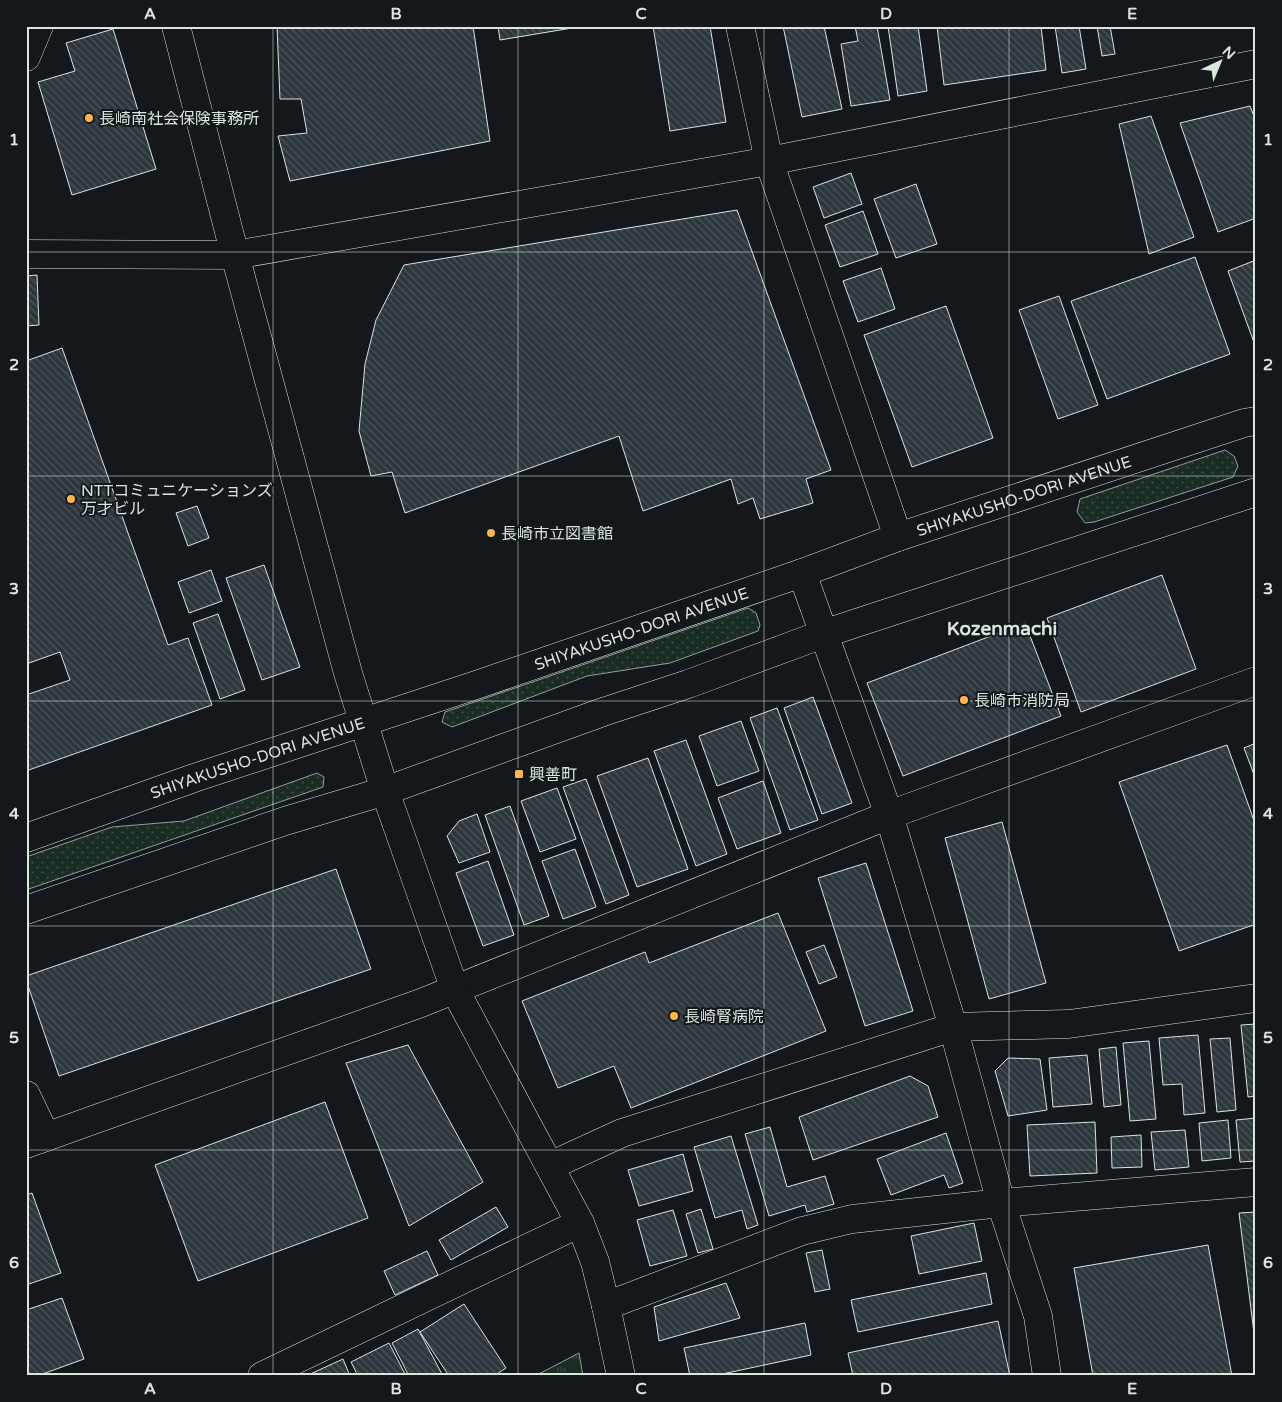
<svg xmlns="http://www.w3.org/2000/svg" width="1282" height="1402" font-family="'Varela Round','Noto Sans JP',sans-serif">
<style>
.grass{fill:url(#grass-dots);stroke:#939e99}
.park{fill:url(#park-tufts);stroke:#939e99}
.building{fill:url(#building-back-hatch);stroke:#d8e6dc}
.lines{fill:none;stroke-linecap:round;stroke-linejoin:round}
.street-casing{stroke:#d8e6dc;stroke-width:29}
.secondary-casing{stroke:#d8e6dc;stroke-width:29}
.highway-casing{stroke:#d8e6dc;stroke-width:29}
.street{stroke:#14181c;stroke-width:28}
.secondary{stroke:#14181c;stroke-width:28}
.highway{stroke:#14181c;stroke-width:28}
.grid{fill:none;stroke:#d8e6dc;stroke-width:1;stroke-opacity:0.55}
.poi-dot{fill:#ffb74d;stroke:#14181c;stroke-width:2}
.labels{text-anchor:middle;stroke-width:4;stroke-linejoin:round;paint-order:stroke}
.poi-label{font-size:16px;fill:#d8e6dc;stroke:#14181c;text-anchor:start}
.street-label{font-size:16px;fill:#d8e6dc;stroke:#14181c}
.quarter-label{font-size:19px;font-weight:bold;fill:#d8e6dc;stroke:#14181c}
.neatline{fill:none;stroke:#d8e6dc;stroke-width:2}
.grid-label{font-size:16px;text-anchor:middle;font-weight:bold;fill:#d8e6dc}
</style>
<defs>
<pattern id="grass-dots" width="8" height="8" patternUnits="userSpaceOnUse" patternTransform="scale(1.25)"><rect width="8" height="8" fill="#1a2d24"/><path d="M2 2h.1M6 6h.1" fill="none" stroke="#3b4b43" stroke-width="1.8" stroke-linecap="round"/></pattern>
<pattern id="park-tufts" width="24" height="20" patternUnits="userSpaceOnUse" patternTransform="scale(1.25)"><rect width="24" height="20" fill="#1a2d24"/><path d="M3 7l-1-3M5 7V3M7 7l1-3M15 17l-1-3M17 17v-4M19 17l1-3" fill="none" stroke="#3b4b43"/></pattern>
<pattern id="building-back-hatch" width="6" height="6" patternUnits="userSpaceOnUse" patternTransform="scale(1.25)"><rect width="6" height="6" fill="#2c363c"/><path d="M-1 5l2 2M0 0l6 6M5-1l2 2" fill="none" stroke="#4a5358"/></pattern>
</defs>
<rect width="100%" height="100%" fill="#14181c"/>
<g class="grass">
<path d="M 1225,450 L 1234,456 L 1238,466 L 1233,477 L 1094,522 L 1085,523 L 1077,512 L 1080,499 Z"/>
<path d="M 748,608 L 756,613 L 760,625 L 758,631 L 670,663 L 587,676 L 452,727 L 442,722 L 445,712 Z"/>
<path d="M 317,773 L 324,777 L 323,787 L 26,890 L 26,857 L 112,827 L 184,821 Z"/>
</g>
<path class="park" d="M 579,1353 L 583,1376 L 535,1376 Z"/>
<g class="building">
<path d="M 277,26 L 473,26 L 490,141 L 290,181 L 278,136 L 307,133 L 301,99 L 280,99 Z"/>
<path d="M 498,26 L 584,26 L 500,40 Z"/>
<path d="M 653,26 L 710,26 L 726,122 L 670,131 Z"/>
<path d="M 783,26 L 824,26 L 842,109 L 802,117 Z"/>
<path d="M 855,26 L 877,26 L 890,100 L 851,106 L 841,44 L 858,41 Z"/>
<path d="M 888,26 L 918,26 L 927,91 L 898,96 Z"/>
<path d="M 937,26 L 1041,26 L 1046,70 L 944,85 Z"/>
<path d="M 1055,26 L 1079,26 L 1086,69 L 1062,73 Z"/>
<path d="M 1097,26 L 1110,26 L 1115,54 L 1102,56 Z"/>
<path d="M 113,29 L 156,169 L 72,195 L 38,82 L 75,71 L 66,43 Z"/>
<path d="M 1250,106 L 1256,121 L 1256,218 L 1218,232 L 1180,123 Z"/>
<path d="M 1151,116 L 1194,237 L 1149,254 L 1119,124 Z"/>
<path d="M 851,173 L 862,204 L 824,218 L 813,187 Z"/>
<path d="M 916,184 L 937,244 L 896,258 L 874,199 Z"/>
<path d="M 737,210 L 831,470 L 806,479 L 813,503 L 760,519 L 753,498 L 738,504 L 731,479 L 643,511 L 619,436 L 405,513 L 392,472 L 371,476 L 359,431 L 365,364 L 376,320 L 404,265 Z"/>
<path d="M 863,211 L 878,254 L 840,267 L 825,225 Z"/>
<path d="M 1195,257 L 1230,354 L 1107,399 L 1071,301 Z"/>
<path d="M 1256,260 L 1256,348 L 1228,271 Z"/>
<path d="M 881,268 L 895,309 L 858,322 L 843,281 Z"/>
<path d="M 37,275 L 39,325 L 26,326 L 26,276 Z"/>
<path d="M 1059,296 L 1098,405 L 1058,419 L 1019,310 Z"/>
<path d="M 946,306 L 993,438 L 912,467 L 864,335 Z"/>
<path d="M 62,348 L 168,645 L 188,638 L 212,705 L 26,771 L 26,695 L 70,680 L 60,652 L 29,663 L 26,655 L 26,361 Z"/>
<path d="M 197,506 L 209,538 L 188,546 L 176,513 Z"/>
<path d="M 264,565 L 300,667 L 262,680 L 226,578 Z"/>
<path d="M 211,570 L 222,601 L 189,613 L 178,582 Z"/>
<path d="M 1162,575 L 1196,669 L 1081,712 L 1047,618 Z"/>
<path d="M 218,614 L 245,690 L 220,699 L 193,623 Z"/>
<path d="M 1025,623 L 1061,716 L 903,776 L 867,683 Z"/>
<path d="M 813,697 L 852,803 L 822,814 L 784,708 Z"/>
<path d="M 777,708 L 818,820 L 790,830 L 750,718 Z"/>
<path d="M 741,721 L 759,771 L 717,786 L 699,736 Z"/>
<path d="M 686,740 L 727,854 L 696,866 L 654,751 Z"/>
<path d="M 1256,743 L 1256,780 L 1244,748 Z"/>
<path d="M 1227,745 L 1256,826 L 1256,924 L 1179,951 L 1119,782 Z"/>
<path d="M 648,758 L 688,869 L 637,887 L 597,776 Z"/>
<path d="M 586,779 L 629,895 L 606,904 L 563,787 Z"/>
<path d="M 763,781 L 781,833 L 737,849 L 718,798 Z"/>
<path d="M 557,788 L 576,839 L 540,852 L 521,801 Z"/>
<path d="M 510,806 L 549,916 L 524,925 L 485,815 Z"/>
<path d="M 477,814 L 490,852 L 459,863 L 447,836 L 459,821 Z"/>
<path d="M 1002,822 L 1046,983 L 989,999 L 945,838 Z"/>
<path d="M 575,849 L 596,907 L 563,919 L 542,861 Z"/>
<path d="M 488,861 L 514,935 L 483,946 L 456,873 Z"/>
<path d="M 866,863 L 913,1011 L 865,1026 L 818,878 Z"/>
<path d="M 336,869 L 371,969 L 59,1076 L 26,980 L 26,976 Z"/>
<path d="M 778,913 L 826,1031 L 631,1108 L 614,1066 L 558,1088 L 522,1001 L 645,952 L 649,963 Z"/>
<path d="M 824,945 L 837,977 L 819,984 L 806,952 Z"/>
<path d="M 1256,1024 L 1256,1096 L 1248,1097 L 1241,1025 Z"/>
<path d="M 1198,1035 L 1205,1113 L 1184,1115 L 1182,1084 L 1163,1085 L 1159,1038 Z"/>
<path d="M 1230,1038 L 1236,1110 L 1217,1112 L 1210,1039 Z"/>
<path d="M 1149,1041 L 1156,1119 L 1130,1121 L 1123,1043 Z"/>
<path d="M 408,1045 L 483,1182 L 409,1226 L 346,1063 Z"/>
<path d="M 1116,1047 L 1121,1105 L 1104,1107 L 1099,1049 Z"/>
<path d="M 1087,1055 L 1092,1104 L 1053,1107 L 1049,1058 Z"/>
<path d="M 1008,1058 L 1040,1059 L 1047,1110 L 1008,1116 L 995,1071 Z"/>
<path d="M 910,1076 L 928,1086 L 938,1117 L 813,1160 L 799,1117 Z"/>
<path d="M 325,1102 L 368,1218 L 198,1281 L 155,1165 Z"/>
<path d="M 1256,1118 L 1256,1161 L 1240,1162 L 1236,1120 Z"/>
<path d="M 1228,1120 L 1231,1158 L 1202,1161 L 1199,1123 Z"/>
<path d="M 1095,1122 L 1097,1173 L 1030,1176 L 1027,1125 Z"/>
<path d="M 770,1127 L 787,1187 L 825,1176 L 834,1204 L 807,1212 L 805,1205 L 769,1216 L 745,1134 Z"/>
<path d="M 1185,1130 L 1189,1167 L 1155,1170 L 1151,1132 Z"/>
<path d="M 946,1133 L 963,1183 L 949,1188 L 944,1175 L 891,1195 L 877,1159 Z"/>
<path d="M 1141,1135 L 1142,1167 L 1112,1168 L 1111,1137 Z"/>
<path d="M 731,1136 L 758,1225 L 747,1229 L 742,1210 L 715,1218 L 694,1147 Z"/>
<path d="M 683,1154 L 693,1191 L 639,1206 L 628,1170 Z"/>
<path d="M 32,1193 L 61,1273 L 26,1285 L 26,1195 Z"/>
<path d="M 496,1207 L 508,1227 L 451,1260 L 439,1240 Z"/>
<path d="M 701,1209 L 713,1249 L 698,1253 L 686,1214 Z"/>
<path d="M 673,1210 L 687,1256 L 650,1266 L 637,1220 Z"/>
<path d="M 1256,1212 L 1256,1333 L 1254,1333 L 1239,1213 Z"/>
<path d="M 974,1223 L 982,1261 L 919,1274 L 911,1236 Z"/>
<path d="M 1208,1245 L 1232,1376 L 1093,1376 L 1074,1268 Z"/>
<path d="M 822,1250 L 830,1289 L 815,1292 L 806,1253 Z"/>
<path d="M 427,1251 L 438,1275 L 395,1295 L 384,1271 Z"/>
<path d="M 986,1273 L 992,1304 L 858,1332 L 851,1300 Z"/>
<path d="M 726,1283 L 740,1318 L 659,1341 L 654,1307 Z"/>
<path d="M 62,1298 L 84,1359 L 37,1376 L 26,1376 L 26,1310 Z"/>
<path d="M 464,1304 L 506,1368 L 494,1376 L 449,1376 L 420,1332 Z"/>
<path d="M 998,1321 L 1010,1376 L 853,1376 L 848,1353 Z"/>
<path d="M 805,1323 L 811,1355 L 713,1376 L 690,1376 L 684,1348 Z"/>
<path d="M 418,1329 L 443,1376 L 409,1376 L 392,1343 Z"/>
<path d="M 389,1343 L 406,1376 L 358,1376 L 351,1362 Z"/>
<path d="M 343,1359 L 350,1376 L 306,1376 Z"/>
</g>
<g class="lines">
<defs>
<g id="street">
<path d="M 740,26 L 769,161 L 898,537"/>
<path d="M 26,57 L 39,26"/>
<path d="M 26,254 L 235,255 L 769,161 L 1256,64"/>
<path d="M 802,573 L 889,815 L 953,1027 L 1001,1203 L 1038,1316 L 1047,1376"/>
<path d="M 26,1095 L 46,1137"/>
<path d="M 26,1144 L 421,1003 L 889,815 L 1256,681"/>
<path d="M 550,1166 L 622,1133 L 953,1027 L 1069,1024 L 1256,998"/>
<path d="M 606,1306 L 802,1231 L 852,1219 L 1001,1203 L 1256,1182"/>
<path d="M 262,1376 L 580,1223"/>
</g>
<path id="secondary" d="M 176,26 L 235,255 L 348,673 L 385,791 L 455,990 L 580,1223 L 595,1262 L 606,1306 L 621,1376"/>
<g id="highway">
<path id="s1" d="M 26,838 L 194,778 L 476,685 L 802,573 L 898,537 L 1244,423 L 1256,421"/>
<path d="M 26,910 L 285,821 L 385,791 L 603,712 L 688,684 L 823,634 L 1256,492"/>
</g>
</defs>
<use href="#street" class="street-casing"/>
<use href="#secondary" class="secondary-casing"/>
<use href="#highway" class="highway-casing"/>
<use href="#street" class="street"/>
<use href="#secondary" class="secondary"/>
<use href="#highway" class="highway"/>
</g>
<path class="grid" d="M 273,26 L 273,1376M 518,26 L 518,1376M 764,26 L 764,1376M 1009,26 L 1009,1376M 26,252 L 1256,252M 26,476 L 1256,476M 26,701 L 1256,701M 26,926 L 1256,926M 26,1150 L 1256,1150"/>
<g class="poi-dot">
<circle cx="89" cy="118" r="5"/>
<circle cx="71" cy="499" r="5"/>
<circle cx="491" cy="533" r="5"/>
<circle cx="964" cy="700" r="5"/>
<rect x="514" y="769" width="10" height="10" rx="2.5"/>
<circle cx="674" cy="1016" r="5"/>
</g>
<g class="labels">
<g class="poi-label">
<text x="99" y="124">長崎南社会保険事務所</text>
<text x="81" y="496">NTTコミュニケーションズ<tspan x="81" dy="18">万才ビル</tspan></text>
<text x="501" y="539">長崎市立図書館</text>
<text x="974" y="706">長崎市消防局</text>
<text x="529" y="780">興善町</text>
<text x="684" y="1022">長崎腎病院</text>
</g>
<g class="street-label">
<text dy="6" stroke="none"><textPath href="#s1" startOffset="1055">SHIYAKUSHO-DORI AVENUE</textPath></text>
<text dy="6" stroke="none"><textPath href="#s1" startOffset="650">SHIYAKUSHO-DORI AVENUE</textPath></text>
<text dy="6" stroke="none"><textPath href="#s1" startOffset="245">SHIYAKUSHO-DORI AVENUE</textPath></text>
</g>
<g class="quarter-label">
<text x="1002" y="635">Kozenmachi</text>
</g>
</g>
<rect width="1282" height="1402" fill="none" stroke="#14181c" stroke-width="55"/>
<g transform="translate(1220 62) rotate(44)" stroke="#14181c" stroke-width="4" paint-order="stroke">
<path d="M0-4L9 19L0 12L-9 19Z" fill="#d8e6dc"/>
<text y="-8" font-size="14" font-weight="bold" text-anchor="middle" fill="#d8e6dc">N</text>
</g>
<rect x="28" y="28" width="1226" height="1346" class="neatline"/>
<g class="grid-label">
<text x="150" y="19">A</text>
<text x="396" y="19">B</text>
<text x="641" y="19">C</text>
<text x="886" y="19">D</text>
<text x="1132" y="19">E</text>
<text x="14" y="145">1</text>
<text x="1268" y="145">1</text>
<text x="14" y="370">2</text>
<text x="1268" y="370">2</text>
<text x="14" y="594">3</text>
<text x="1268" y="594">3</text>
<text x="14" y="819">4</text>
<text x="1268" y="819">4</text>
<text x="14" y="1043">5</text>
<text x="1268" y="1043">5</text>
<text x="14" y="1268">6</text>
<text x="1268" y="1268">6</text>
<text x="150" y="1394">A</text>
<text x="396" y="1394">B</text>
<text x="641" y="1394">C</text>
<text x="886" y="1394">D</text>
<text x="1132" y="1394">E</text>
</g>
</svg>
